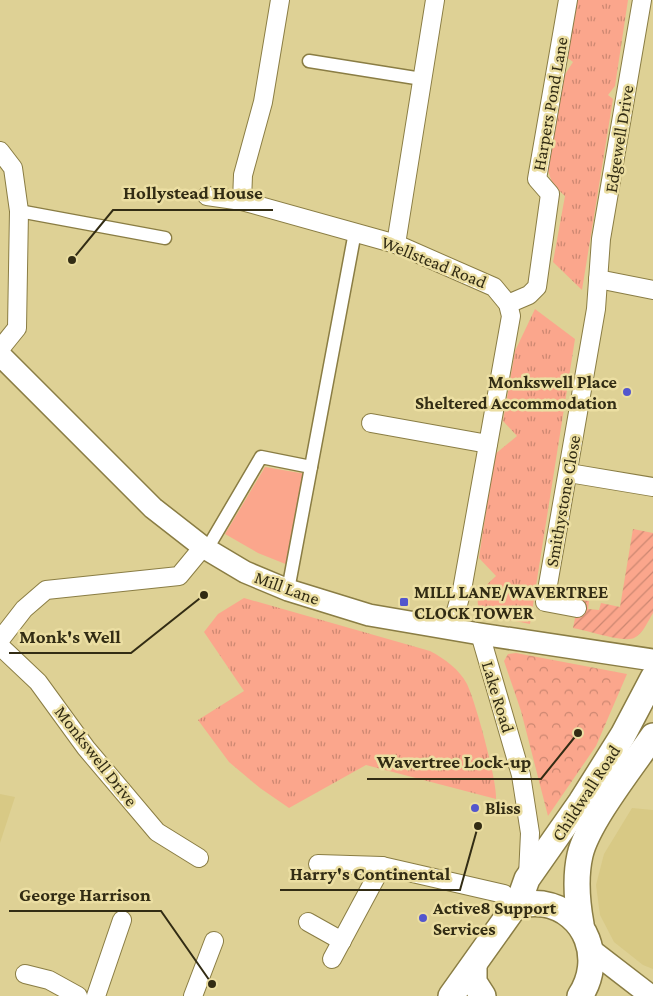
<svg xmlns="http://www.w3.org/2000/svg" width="653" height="996" font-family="'Crimson Pro',serif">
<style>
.built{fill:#d8c985}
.grass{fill:#fba68c}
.forest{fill:url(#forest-crowns)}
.park{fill:url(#park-tufts)}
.garden{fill:url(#garden-furrows)}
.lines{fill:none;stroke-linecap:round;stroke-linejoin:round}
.pedestrian-casing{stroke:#8a7d44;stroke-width:15}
.minor-casing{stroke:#8a7d44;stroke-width:20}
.tertiary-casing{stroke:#8a7d44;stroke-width:24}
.secondary-casing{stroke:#8a7d44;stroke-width:28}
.pedestrian{stroke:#fff;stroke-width:12}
.minor{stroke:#fff;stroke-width:18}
.tertiary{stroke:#fff;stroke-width:21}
.secondary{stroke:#fff;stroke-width:25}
.poi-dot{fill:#5356cd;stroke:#ebdea2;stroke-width:2}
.labels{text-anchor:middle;stroke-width:5;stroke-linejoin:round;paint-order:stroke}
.street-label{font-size:18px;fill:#322c14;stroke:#ebdea2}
.poi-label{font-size:18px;font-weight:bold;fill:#322c14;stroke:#ebdea2;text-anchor:start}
.leader{fill:none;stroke:#322c14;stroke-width:2}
.callout-dot{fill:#322c14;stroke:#ebdea2;stroke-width:2}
.callout-label{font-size:19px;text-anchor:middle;font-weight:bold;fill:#322c14;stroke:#ebdea2;stroke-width:5;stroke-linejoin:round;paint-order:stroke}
</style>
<defs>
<pattern id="forest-crowns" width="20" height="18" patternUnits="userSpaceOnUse" patternTransform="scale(1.25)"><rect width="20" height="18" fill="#fba68c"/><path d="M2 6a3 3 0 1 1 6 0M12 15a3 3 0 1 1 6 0" fill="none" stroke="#cc8771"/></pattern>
<pattern id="park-tufts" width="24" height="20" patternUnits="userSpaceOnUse" patternTransform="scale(1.25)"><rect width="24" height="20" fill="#fba68c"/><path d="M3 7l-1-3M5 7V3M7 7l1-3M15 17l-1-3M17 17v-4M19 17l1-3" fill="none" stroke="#cc8771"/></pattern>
<pattern id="garden-furrows" width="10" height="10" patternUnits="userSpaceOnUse" patternTransform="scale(1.25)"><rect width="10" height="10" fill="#fba68c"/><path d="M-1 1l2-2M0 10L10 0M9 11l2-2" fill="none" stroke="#cc8771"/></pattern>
</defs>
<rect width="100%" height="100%" fill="#ded195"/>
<g class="built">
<path d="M 0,794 L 15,797 L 0,843 Z"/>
<path d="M 632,808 L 653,810 L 653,969 L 643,965 L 614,942 L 600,915 L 596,885 L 604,854 Z"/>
</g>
<path class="grass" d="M 265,467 L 306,474 L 288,565 L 258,553 L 225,534 Z"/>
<path class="forest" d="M 516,653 L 627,674 L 596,746 L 548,816 L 521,711 L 504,661 L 508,654 Z"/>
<g class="park">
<path d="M 575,0 L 628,0 L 615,86 L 608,95 L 613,99 L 582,290 L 553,262 L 565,196 L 553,185 L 548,171 L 562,79 L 573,62 L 565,56 Z"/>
<path d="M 535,309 L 575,339 L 530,624 C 497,617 452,615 496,576 L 479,558 L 494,455 L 517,436 L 503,421 L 515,351 Z"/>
<path d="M 244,598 L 430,651 C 445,659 459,669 467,684 C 476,703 497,780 496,799 L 366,765 L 289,808 L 260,788 L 229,762 L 198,720 L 244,691 L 204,632 L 218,614 Z"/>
</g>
<path class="garden" d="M 633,529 L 653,533 L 653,613 C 648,621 643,634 634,638 C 624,643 586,630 573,628 L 579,599 L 589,601 L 588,609 L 599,610 L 601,603 L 620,607 Z"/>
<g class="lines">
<defs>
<g id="pedestrian">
<path d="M 309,61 L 422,79"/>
<path d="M 19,211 L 165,238"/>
<path d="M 207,549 L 261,457 L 311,467"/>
<path d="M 288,590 L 355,232"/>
</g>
<g id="minor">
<path d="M 0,151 L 13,168 L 19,211 L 17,328 L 0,349"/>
<path d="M 207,196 L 242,201 L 396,244 L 494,287 L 508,304 L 511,316 L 462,590 L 451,629"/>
<path d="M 242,201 L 243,175 L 263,102 L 280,0"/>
<path d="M 396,244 L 435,0"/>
<path d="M 598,279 L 653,290"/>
<path d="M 508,304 L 529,295 L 537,287 L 550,194 L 537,179 L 568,0"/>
<path d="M 371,423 L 488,444"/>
<path d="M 569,473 L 653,487"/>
<path d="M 577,608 L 545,602 L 596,309 L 601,239 L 642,0"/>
<path d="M 480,634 L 521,775 L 530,833 L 528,876"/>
<path d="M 0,640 L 24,609 L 46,590 L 179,576 L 203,547"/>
<path d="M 0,646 L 38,682 L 86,748 L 157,832 L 199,858"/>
<path d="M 318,864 L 382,866 L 504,894 L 513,909"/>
<path d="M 308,922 L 342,941"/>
<path d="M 332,959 L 382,866"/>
<path d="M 25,974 L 49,980 L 78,996"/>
<path d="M 96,996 L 122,920"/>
<path d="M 193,996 L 214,941"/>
</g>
<g id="tertiary">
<path d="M 0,355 L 153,508 L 203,547 L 245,572 L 288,590 L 369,615 L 480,634 L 653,660"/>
<path d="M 590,949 L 651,996"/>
</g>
<g id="secondary">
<path d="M 517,907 L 527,879 L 581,802 L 623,735 L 653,678"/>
<path d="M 581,924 C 577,902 575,877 580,855 C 587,823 633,765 653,736"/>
<path d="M 474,966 L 474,982 L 483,996"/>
<path d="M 451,996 L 513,909 C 521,904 533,903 543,904 C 587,911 604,960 580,996"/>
</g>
</defs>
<use href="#pedestrian" class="pedestrian-casing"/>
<use href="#minor" class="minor-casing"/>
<use href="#tertiary" class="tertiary-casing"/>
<use href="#secondary" class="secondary-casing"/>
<use href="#pedestrian" class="pedestrian"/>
<use href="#minor" class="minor"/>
<use href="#tertiary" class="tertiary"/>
<use href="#secondary" class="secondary"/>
</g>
<g class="poi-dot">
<circle cx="627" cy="392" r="5"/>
<rect x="399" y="597" width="10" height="10" rx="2.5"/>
<circle cx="475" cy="808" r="5"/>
<circle cx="423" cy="918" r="5"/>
</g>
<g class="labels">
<g class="street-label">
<text transform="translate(550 104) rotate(-80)" y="6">Harpers Pond Lane</text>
<text transform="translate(619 139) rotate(-81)" y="6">Edgewell Drive</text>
<text transform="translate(434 262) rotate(22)" y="6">Wellstead Road</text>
<text transform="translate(563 501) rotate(-80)" y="6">Smithystone Close</text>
<text transform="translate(287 588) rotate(20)" y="6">Mill Lane</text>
<text transform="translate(498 697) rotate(73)" y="6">Lake Road</text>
<text transform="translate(96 756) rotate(52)" y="6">Monkswell Drive</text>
<text transform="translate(586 793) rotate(-57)" y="6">Childwall Road</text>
</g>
<g class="poi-label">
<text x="617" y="388" text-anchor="end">Monkswell Place<tspan x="617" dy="21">Sheltered Accommodation</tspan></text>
<text x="414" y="598">MILL LANE/WAVERTREE<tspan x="414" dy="21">CLOCK TOWER</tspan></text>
<text x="485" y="814">Bliss</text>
<text x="433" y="914">Active8 Support<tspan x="433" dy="21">Services</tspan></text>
</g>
</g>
<path class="leader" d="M72 260L113 210H273M204 595L131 653H9M578 733L541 779H367M478 826L460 890H280M212 984L161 911H9"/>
<g class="callout-dot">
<circle cx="72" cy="260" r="5"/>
<circle cx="204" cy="595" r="5"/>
<circle cx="578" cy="733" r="5"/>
<circle cx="478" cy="826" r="5"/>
<circle cx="212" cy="984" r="5"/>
</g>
<g class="callout-label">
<text x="193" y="199">Hollystead House</text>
<text x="70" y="643">Monk's Well</text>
<text x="454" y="768">Wavertree Lock-up</text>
<text x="370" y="880">Harry's Continental</text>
<text x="85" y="901">George Harrison</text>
</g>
</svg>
